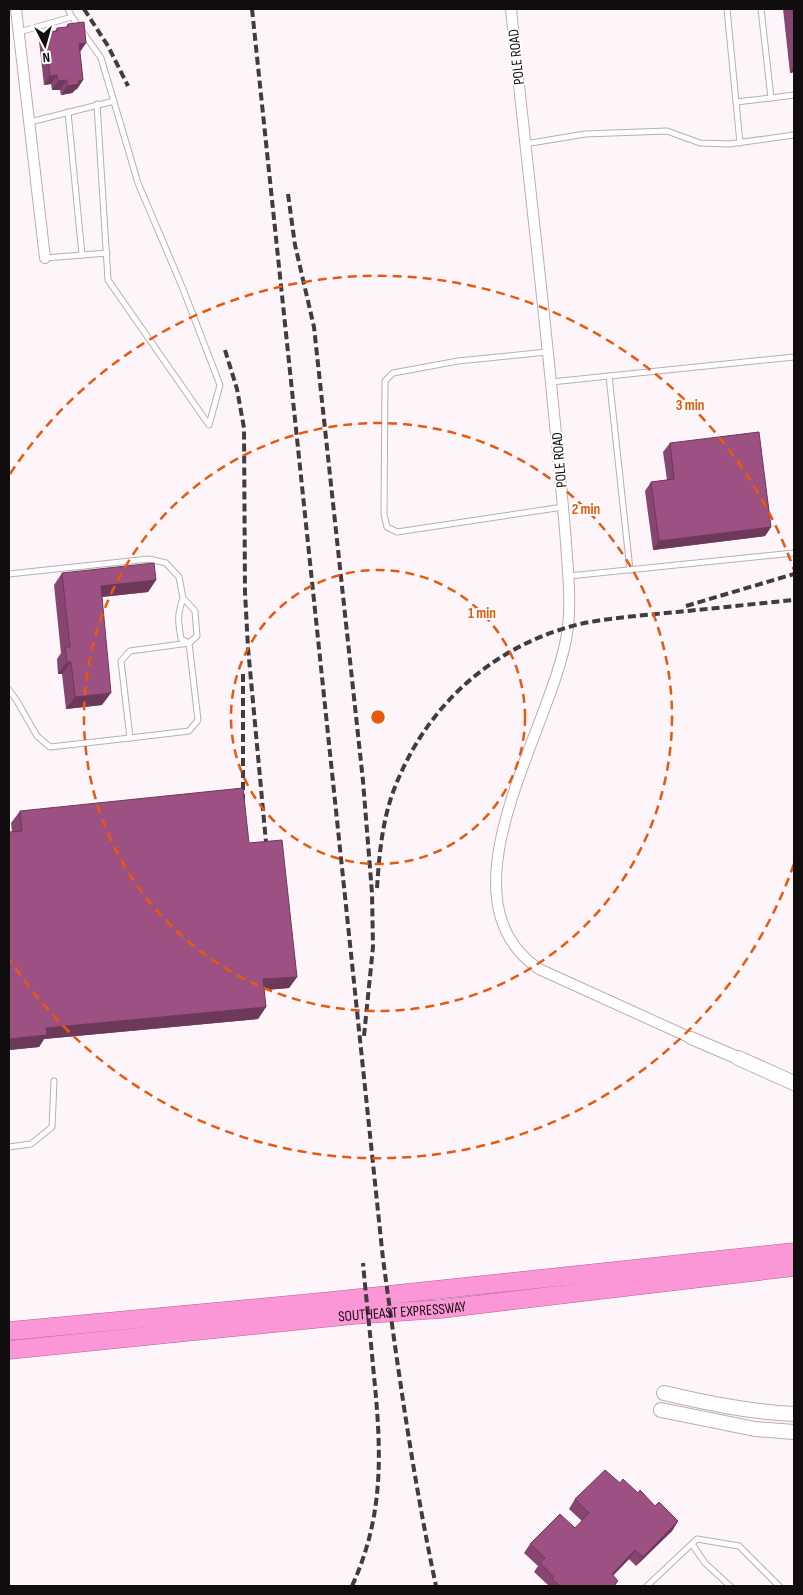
<svg xmlns="http://www.w3.org/2000/svg" width="803" height="1595" font-family="'Sofia Sans Condensed',sans-serif">
<style>
.lines{fill:none;stroke-linecap:round;stroke-linejoin:round}
.service-casing{stroke:#bbadb5;stroke-width:7}
.minor-casing{stroke:#bbadb5;stroke-width:12}
.tertiary-casing{stroke:#bbadb5;stroke-width:14}
.secondary-casing{stroke:#bbadb5;stroke-width:16}
.motorway-casing{stroke:#aa6791;stroke-width:19}
.service{stroke:#fff;stroke-width:5}
.minor{stroke:#fff;stroke-width:10}
.tertiary{stroke:#fff;stroke-width:12}
.secondary{stroke:#fff;stroke-width:14}
.motorway{stroke:#fc97d7;stroke-width:18}
.rail{stroke:#413c3e;stroke-width:4;stroke-dasharray:8 4;stroke-linecap:butt}
.wall{fill:#864670}
.shaded-wall{fill:#6d395b}
.building{fill:#9c5182;stroke:#6d395b}
.ring{fill:none;stroke:#e8590c;stroke-width:2.5;stroke-dasharray:9 6}
.labels{text-anchor:middle;stroke-width:4;stroke-linejoin:round;paint-order:stroke}
.street-label{font-size:15px;fill:#110d0f;stroke:#fff}
.centre{fill:#e8590c;stroke:#fff;stroke-width:2.5}
.ring-label{font-size:15px;text-anchor:middle;font-weight:bold;fill:#e8590c;stroke:#fff;stroke-width:4;stroke-linejoin:round;paint-order:stroke}
</style>
<rect width="100%" height="100%" fill="#fef5fa"/>
<g class="lines">
<defs>
<g id="service">
<path d="M 68,9 L 72,17 L 101,58 L 138,183 L 183,289 L 220,385 L 209,425 L 108,280 L 97,104"/>
<path d="M 727,9 L 740,143"/>
<path d="M 761,9 L 771,98 L 794,95"/>
<path d="M 19,32 L 72,17"/>
<path d="M 736,102 L 771,98"/>
<path d="M 68,112 L 82,255"/>
<path d="M 30,122 L 114,101"/>
<path d="M 525,144 L 585,134 L 667,131 L 700,143 L 729,144 L 794,135"/>
<path d="M 45,258 L 107,253"/>
<path d="M 547,352 L 458,361 L 393,373 L 385,381 L 384,514 L 387,527 L 397,532 L 563,507"/>
<path d="M 609,376 L 630,570"/>
<path d="M 551,382 L 794,357"/>
<path d="M 9,574 L 149,559 L 166,563 L 179,577 L 183,598 L 195,611 L 197,636 L 189,643 L 181,639 C 178,620 177,616 183,598"/>
<path d="M 569,576 L 794,553"/>
<path d="M 189,643 L 198,720 L 189,731 L 130,738 L 121,661 L 130,651 Z"/>
<path d="M 9,690 L 17,701 L 37,736 L 50,747 L 130,738"/>
<path d="M 9,1147 L 31,1144 L 52,1127 L 54,1081"/>
<path d="M 692,1544 L 705,1563 L 730,1586"/>
<path d="M 647,1586 L 697,1539 L 739,1546 L 779,1586"/>
</g>
<g id="minor">
<path d="M 16,9 L 45,258"/>
<path d="M 511,9 C 525,147 542,286 555,424 C 559,464 563,503 566,543 C 568,571 571,600 568,627 C 557,723 432,896 539,969 L 691,1038"/>
</g>
<path id="tertiary" d="M 691,1038 L 738,1058"/>
<g id="secondary">
<path d="M 738,1058 L 794,1083"/>
<path d="M 664,1393 C 707,1403 750,1412 794,1414"/>
<path d="M 661,1410 L 755,1429 L 794,1432"/>
</g>
<g id="motorway">
<path d="M 9,1331 L 331,1301 L 794,1252"/>
<path id="s1" d="M 9,1350 L 354,1315 L 441,1309 L 794,1267"/>
</g>
</defs>
<use href="#service" class="service-casing"/>
<use href="#minor" class="minor-casing"/>
<use href="#tertiary" class="tertiary-casing"/>
<use href="#secondary" class="secondary-casing"/>
<use href="#motorway" class="motorway-casing"/>
<use href="#service" class="service"/>
<use href="#minor" class="minor"/>
<use href="#tertiary" class="tertiary"/>
<use href="#secondary" class="secondary"/>
<use href="#motorway" class="motorway"/>
<g class="rail">
<path d="M 84,9 L 108,46 L 128,86"/>
<path d="M 252,9 L 383,1259 C 398,1369 413,1478 436,1586"/>
<path d="M 288,194 L 295,245 L 314,327 L 363,781 L 372,893 L 373,947 L 364,1036"/>
<path d="M 225,350 L 237,389 L 244,428 L 245,592 L 248,648 L 267,853"/>
<path d="M 686,606 L 794,574"/>
<path d="M 243,802 L 243,670"/>
<path d="M 377,888 C 379,857 382,824 392,795 C 423,708 491,646 580,624 C 608,618 637,616 666,613 C 709,609 752,604 794,600"/>
<path d="M 352,1586 C 386,1512 381,1445 373,1366 C 370,1331 366,1297 363,1263"/>
</g>
</g>
<g class="wall">
<path d="M 783,9 L 794,9 L 794,72 L 790,73 Z"/>
<path d="M 68,24 L 86,43 L 80,51 L 83,80 L 77,89 L 75,90 L 72,93 L 61,95 L 60,90 L 52,90 L 51,84 L 44,85 L 39,41 L 45,32 L 55,31 L 57,28 L 65,28 Z"/>
<path d="M 670,443 L 771,527 L 765,536 L 653,550 L 645,491 L 651,482 L 667,480 L 663,452 Z"/>
<path d="M 62,573 L 156,580 L 148,592 L 102,597 L 102,705 L 66,709 L 62,674 L 58,674 L 57,659 L 61,653 L 54,585 Z"/>
<path d="M 20,811 L 249,843 L 297,977 L 289,988 L 264,990 L 266,1007 L 258,1019 L 44,1039 L 39,1047 L 9,1050 L 9,832 L 12,832 L 11,823 Z"/>
<path d="M 620,1483 L 638,1493 L 655,1506 L 678,1521 L 672,1531 L 636,1566 L 629,1559 L 613,1576 L 618,1581 L 615,1586 L 547,1586 L 548,1585 L 534,1572 L 538,1566 L 524,1553 L 530,1544 L 575,1528 L 582,1521 L 569,1509 L 575,1499 Z"/>
</g>
<g class="shaded-wall">
<path d="M 86,43 L 80,52 L 79,44 Z"/>
<path d="M 794,66 L 794,72 L 790,73 Z"/>
<path d="M 57,75 L 51,84 L 44,85 L 50,76 Z"/>
<path d="M 67,80 L 60,90 L 52,90 L 58,81 Z"/>
<path d="M 83,80 L 77,89 L 75,90 L 72,93 L 61,95 L 67,86 L 78,81 Z"/>
<path d="M 771,527 L 765,536 L 653,550 L 659,541 Z"/>
<path d="M 156,580 L 148,592 L 92,598 L 101,586 Z"/>
<path d="M 67,662 L 71,662 L 62,674 L 58,674 Z"/>
<path d="M 111,693 L 102,705 L 66,709 L 75,697 Z"/>
<path d="M 297,977 L 289,988 L 255,991 L 263,979 Z"/>
<path d="M 266,1007 L 258,1019 L 44,1039 L 39,1047 L 9,1050 L 9,1039 L 46,1028 Z"/>
<path d="M 678,1521 L 672,1531 L 636,1566 L 643,1557 Z"/>
<path d="M 635,1550 L 629,1559 L 605,1583 L 612,1574 Z"/>
</g>
<g class="building">
<path d="M 793,9 L 794,9 L 794,23 Z"/>
<path d="M 84,22 L 86,43 L 79,44 L 83,80 L 78,81 L 79,84 L 67,86 L 67,80 L 58,81 L 57,75 L 50,76 L 45,32 L 57,31 L 57,28 L 68,27 L 68,24 Z"/>
<path d="M 759,432 L 771,527 L 659,541 L 651,482 L 674,479 L 670,443 Z"/>
<path d="M 154,563 L 156,580 L 101,586 L 111,693 L 75,697 L 71,662 L 67,662 L 65,647 L 70,647 L 62,573 Z"/>
<path d="M 243,788 L 249,843 L 282,840 L 297,977 L 263,979 L 266,1007 L 46,1028 L 47,1035 L 9,1039 L 9,832 L 22,831 L 20,811 Z"/>
<path d="M 605,1470 L 620,1483 L 623,1479 L 638,1493 L 640,1490 L 655,1506 L 659,1502 L 678,1521 L 643,1557 L 635,1550 L 612,1574 L 618,1581 L 613,1586 L 560,1586 L 552,1579 L 554,1577 L 540,1563 L 545,1558 L 530,1544 L 560,1514 L 575,1528 L 589,1513 L 575,1499 Z"/>
</g>
<g class="ring">
<circle cx="378" cy="717" r="147"/>
<circle cx="378" cy="717" r="294"/>
<path d="M794 864A441 441 0 0 1 10 960M10 474A441 441 0 0 1 794 570"/>
</g>
<g class="labels">
<g class="street-label">
<text transform="translate(516 57) rotate(-96)" y="5">POLE ROAD</text>
<text transform="translate(559 460) rotate(-95)" y="5">POLE ROAD</text>
<text dy="5" stroke="none"><textPath href="#s1" startOffset="395">SOUTHEAST EXPRESSWAY</textPath></text>
</g>
</g>
<circle cx="378" cy="717" r="8" class="centre"/>
<g class="ring-label">
<text x="690" y="410">3 min</text>
<text x="586" y="514">2 min</text>
<text x="482" y="618">1 min</text>
</g>
<rect width="803" height="1595" fill="none" stroke="#110d0f" stroke-width="20"/>
<g transform="translate(45 45) rotate(174)" stroke="#ffffff" stroke-width="4" paint-order="stroke">
<path d="M0-4L9 19L0 12L-9 19Z" fill="#110d0f"/>
<text y="-8" font-size="14" font-weight="bold" text-anchor="middle" fill="#110d0f">N</text>
</g>
</svg>
